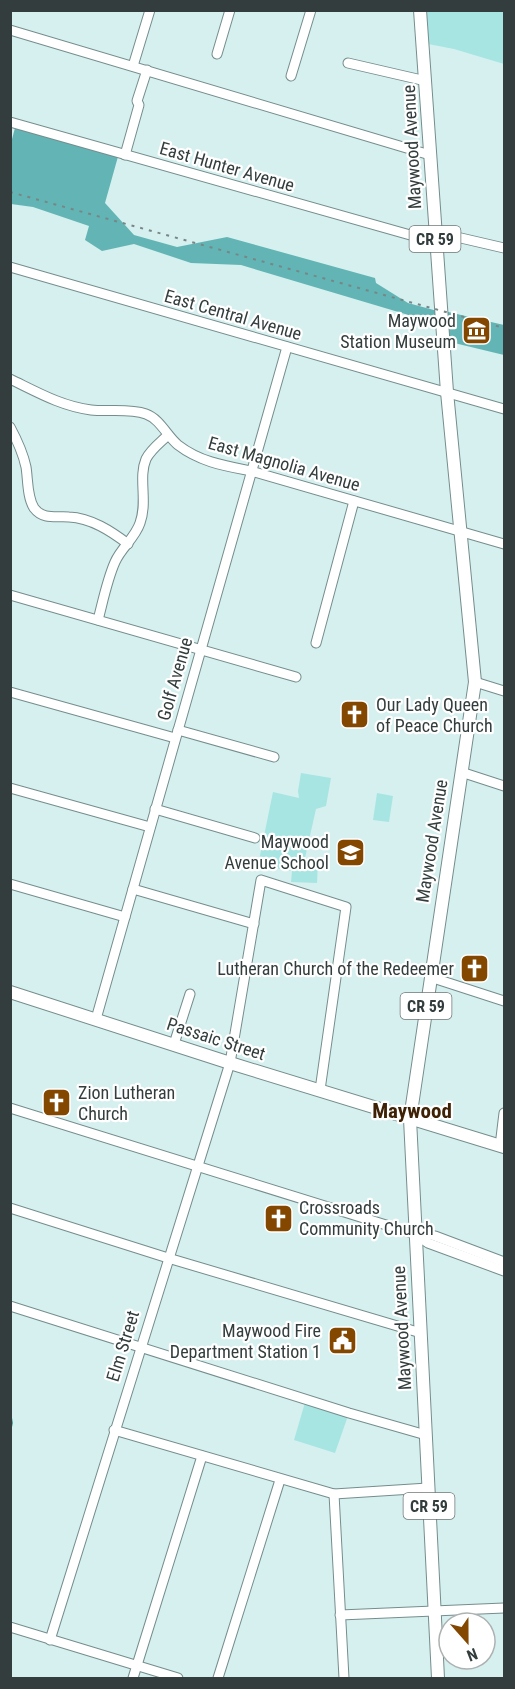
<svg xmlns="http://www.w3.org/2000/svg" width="515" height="1689" font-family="'Roboto Condensed',sans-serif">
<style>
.green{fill:#a7e5e3}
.forest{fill:#62b5b4}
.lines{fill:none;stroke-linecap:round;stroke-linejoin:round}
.stream{stroke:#4ea1a0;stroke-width:2}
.minor-casing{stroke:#758d8d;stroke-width:11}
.major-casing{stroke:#758d8d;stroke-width:14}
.minor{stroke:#fff;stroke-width:9}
.major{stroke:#fff;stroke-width:12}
.rail{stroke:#778787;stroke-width:2;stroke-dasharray:3 6;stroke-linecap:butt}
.labels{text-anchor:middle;stroke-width:4.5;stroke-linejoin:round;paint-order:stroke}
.shield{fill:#fff;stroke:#707777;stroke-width:1.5}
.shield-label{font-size:16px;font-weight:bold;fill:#333d3d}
.street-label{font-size:18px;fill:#333d3d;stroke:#fff}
.poi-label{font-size:18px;fill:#333d3d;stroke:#fff;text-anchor:end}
.quarter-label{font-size:21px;font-weight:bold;fill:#3f2206;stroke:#fff}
</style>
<rect width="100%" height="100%" fill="#d6f0ef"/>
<g class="green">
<path d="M 420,11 L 504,11 L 504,64 L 454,49 L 423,43 Z"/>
<path d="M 301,773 L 331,778 L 326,806 L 316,809 L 305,858 L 314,859 L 318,862 L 317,883 L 291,882 L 292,871 L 258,865 L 273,792 L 299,798 L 298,791 Z"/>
<path d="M 377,793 L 393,796 L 389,822 L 373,820 Z"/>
<path d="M 306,1399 L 349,1413 L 335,1453 L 294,1440 Z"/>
</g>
<g class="forest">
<path d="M 16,124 L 119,153 L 105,203 L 134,235 L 177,247 L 227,237 L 375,278 L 376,283 L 408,303 L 441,312 L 442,325 L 241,265 L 191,263 L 134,244 L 102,251 L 85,240 L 89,226 L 33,207 L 11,204 L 11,143 Z"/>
<path d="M 444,311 L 504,325 L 504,355 L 446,341 Z"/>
</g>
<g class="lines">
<path class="stream" d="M 10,1413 L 12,1423 L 10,1431"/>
<defs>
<g id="minor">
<path d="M 10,30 L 430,155"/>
<path d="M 217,54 L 230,10"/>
<path d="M 348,63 L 426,81"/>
<path d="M 133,66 L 150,10"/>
<path d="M 291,76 L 311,10"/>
<path d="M 10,122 L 435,242"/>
<path d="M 125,155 L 139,105 L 137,101 L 147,70"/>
<path d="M 435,232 L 504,248"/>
<path d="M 10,267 L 504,409"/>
<path d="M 10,379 C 37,392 61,406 91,410 C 108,412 129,408 146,414 C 160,419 167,436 178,445 C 200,462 225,466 251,471 L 504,544"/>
<path d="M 10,427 C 17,440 23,453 26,467 C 28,479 27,497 34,508 C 43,520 56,516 69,517 C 91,518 111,531 128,544"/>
<path d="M 10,595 L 296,677"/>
<path d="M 98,620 C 103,601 107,580 115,562 C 121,548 135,538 140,523 C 148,501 138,478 146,459 C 151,449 161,442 168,435"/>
<path d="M 316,643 L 354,501"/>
<path d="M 475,682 L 504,691"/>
<path d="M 10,692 L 175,738"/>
<path d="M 178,730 L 274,757"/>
<path d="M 461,772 L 504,786"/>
<path d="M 10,788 L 150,827"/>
<path d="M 155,809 L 255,838"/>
<path d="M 10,884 L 125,917"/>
<path d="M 133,889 L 254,924"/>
<path d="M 430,977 L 504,1001"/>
<path d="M 96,1019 L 287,347"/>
<path d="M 174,1044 L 190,994"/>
<path d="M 10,1108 L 415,1234 L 428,1243 L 504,1271"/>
<path d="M 500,1146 L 504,1113"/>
<path d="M 10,1208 L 168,1258 L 421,1333"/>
<path d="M 415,1234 L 424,1233 L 435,1236 L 504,1262"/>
<path d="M 10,1306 L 349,1413 L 426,1435"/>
<path d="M 114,1430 L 334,1494 L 428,1488"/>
<path d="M 334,1494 L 344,1678"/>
<path d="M 340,1615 L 504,1608"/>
<path d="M 10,1627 L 178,1678"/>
<path d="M 50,1640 L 230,1063 L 261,880 L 346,907 L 320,1090"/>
<path d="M 133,1678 L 202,1456"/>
<path d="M 218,1678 L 280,1480"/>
</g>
<g id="major">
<path d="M 420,10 L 447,392 L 475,682 L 410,1119 L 438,1678"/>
<path d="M 10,992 L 230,1063 L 504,1147"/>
</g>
</defs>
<use href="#minor" class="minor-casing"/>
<use href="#major" class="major-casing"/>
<use href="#minor" class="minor"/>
<use href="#major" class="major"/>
<path class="rail" d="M 10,192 L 504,328"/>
</g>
<defs>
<symbol id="museum-square" viewBox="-11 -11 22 22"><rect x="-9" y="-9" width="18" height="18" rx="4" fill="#834700" stroke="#fff"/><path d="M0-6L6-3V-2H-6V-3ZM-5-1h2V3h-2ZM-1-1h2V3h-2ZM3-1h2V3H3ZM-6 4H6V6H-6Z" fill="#fff"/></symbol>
<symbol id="church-square" viewBox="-11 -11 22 22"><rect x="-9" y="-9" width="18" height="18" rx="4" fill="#834700" stroke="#fff"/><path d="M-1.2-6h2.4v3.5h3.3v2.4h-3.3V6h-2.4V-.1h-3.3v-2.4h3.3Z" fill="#fff"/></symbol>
<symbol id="school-square" viewBox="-11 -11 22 22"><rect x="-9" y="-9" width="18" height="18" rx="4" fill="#834700" stroke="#fff"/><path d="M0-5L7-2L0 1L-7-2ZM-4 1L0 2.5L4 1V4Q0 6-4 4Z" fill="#fff"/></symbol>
<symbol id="civic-square" viewBox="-11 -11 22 22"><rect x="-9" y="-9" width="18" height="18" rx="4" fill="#834700" stroke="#fff"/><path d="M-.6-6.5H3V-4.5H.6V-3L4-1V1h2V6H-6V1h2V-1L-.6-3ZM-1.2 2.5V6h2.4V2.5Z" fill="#fff"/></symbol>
</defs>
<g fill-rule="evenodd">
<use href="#museum-square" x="460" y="314" width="33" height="33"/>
<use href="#church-square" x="338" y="698" width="33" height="33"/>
<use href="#school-square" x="334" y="836" width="33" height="33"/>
<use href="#church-square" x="458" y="952" width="33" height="33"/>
<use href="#church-square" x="40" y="1086" width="33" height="33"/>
<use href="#church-square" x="262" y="1202" width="33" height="33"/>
<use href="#civic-square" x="326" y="1324" width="33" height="33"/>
</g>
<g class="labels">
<g class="shield">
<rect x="409.5" y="226" width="51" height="26" rx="4.5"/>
<rect x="400.5" y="993" width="51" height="26" rx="4.5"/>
<rect x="403.5" y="1493" width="51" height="26" rx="4.5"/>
</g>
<g class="shield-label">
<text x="435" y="245">CR 59</text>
<text x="426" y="1012">CR 59</text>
<text x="429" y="1512">CR 59</text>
</g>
<g class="street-label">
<text transform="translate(412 147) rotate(-93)" y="6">Maywood Avenue</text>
<text transform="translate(227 167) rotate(16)" y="6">East Hunter Avenue</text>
<text transform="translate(233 315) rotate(16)" y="6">East Central Avenue</text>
<text transform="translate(284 464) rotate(16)" y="6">East Magnolia Avenue</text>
<text transform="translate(175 679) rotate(-74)" y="6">Golf Avenue</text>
<text transform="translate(432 841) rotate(-81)" y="6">Maywood Avenue</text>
<text transform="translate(216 1039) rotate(18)" y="6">Passaic Street</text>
<text transform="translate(402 1328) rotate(-93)" y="6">Maywood Avenue</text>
<text transform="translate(123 1346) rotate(-73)" y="6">Elm Street</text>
</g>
<g class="poi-label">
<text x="456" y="327">Maywood<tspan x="456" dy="21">Station Museum</tspan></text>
<text x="376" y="711" text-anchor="start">Our Lady Queen<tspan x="376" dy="21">of Peace Church</tspan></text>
<text x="329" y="848">Maywood<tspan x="329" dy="21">Avenue School</tspan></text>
<text x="454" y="975">Lutheran Church of the Redeemer</text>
<text x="78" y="1099" text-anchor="start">Zion Lutheran<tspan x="78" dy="21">Church</tspan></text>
<text x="299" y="1214" text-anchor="start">Crossroads<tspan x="299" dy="21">Community Church</tspan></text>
<text x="321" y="1337">Maywood Fire<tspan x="321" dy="21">Department Station 1</tspan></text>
</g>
<g class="quarter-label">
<text x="412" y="1118">Maywood</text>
</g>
</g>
<rect width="515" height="1689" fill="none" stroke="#333d3d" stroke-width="24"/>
<g transform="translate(467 1641) rotate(159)"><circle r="28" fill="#ffffff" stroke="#adb1b1" stroke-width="1.5"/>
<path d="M0-4.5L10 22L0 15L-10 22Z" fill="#834700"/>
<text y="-9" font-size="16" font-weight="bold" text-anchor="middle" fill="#333d3d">N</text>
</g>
</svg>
